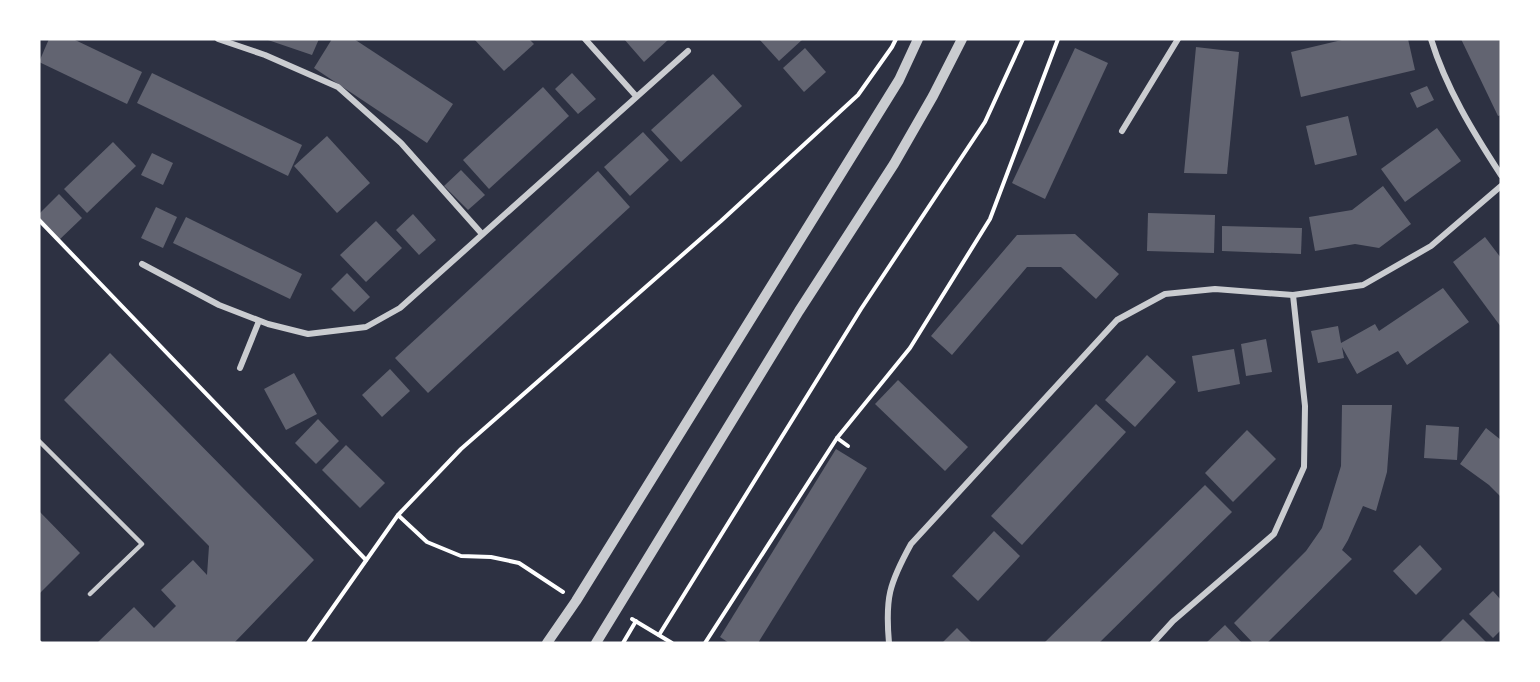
<svg xmlns="http://www.w3.org/2000/svg" width="1540" height="682" font-family="Literata,serif">
<style>
.building{fill:#626471}
.lines{fill:none;stroke-linecap:round;stroke-linejoin:round}
.path{stroke:#fff;stroke-width:4}
.service{stroke:#caccd0;stroke-width:4.5}
.minor{stroke:#caccd0;stroke-width:6}
.tertiary{stroke:#caccd0;stroke-width:10}
</style>
<rect width="100%" height="100%" fill="#2d3142"/>
<g class="building">
<path d="M 49,39 L 73,39 L 142,72 L 127,104 L 39,62 Z"/>
<path d="M 265,39 L 319,39 L 312,55 Z"/>
<path d="M 332,39 L 354,39 L 453,104 L 427,143 L 314,68 Z"/>
<path d="M 474,39 L 529,39 L 534,44 L 504,71 Z"/>
<path d="M 624,39 L 669,39 L 644,62 Z"/>
<path d="M 759,39 L 803,39 L 779,61 Z"/>
<path d="M 1346,39 L 1408,39 L 1415,70 L 1301,97 L 1291,52 Z"/>
<path d="M 1461,39 L 1501,39 L 1501,115 L 1498,116 Z"/>
<path d="M 1196,47 L 1239,52 L 1227,174 L 1184,173 Z"/>
<path d="M 805,48 L 826,72 L 804,92 L 783,68 Z"/>
<path d="M 1075,48 L 1108,63 L 1045,199 L 1012,183 Z"/>
<path d="M 152,73 L 302,145 L 288,176 L 137,103 Z"/>
<path d="M 572,73 L 596,99 L 578,114 L 555,89 Z"/>
<path d="M 713,74 L 742,106 L 681,162 L 651,130 Z"/>
<path d="M 1427,86 L 1434,100 L 1417,108 L 1410,93 Z"/>
<path d="M 543,87 L 569,116 L 489,189 L 463,160 Z"/>
<path d="M 1348,116 L 1357,155 L 1315,165 L 1306,126 Z"/>
<path d="M 1437,128 L 1461,161 L 1405,202 L 1381,169 Z"/>
<path d="M 643,132 L 669,160 L 630,196 L 604,167 Z"/>
<path d="M 327,136 L 370,183 L 337,213 L 294,166 Z"/>
<path d="M 113,142 L 136,166 L 87,213 L 64,189 Z"/>
<path d="M 152,153 L 173,163 L 163,185 L 141,175 Z"/>
<path d="M 461,170 L 485,195 L 468,210 L 444,186 Z"/>
<path d="M 598,171 L 630,207 L 428,393 L 395,358 Z"/>
<path d="M 1383,186 L 1411,224 L 1379,248 L 1355,244 L 1315,251 L 1309,217 L 1352,210 Z"/>
<path d="M 59,194 L 82,218 L 58,241 L 39,222 L 39,214 Z"/>
<path d="M 156,207 L 177,217 L 163,248 L 141,238 Z"/>
<path d="M 1148,213 L 1215,215 L 1214,253 L 1147,251 Z"/>
<path d="M 413,214 L 436,240 L 419,255 L 396,230 Z"/>
<path d="M 186,217 L 302,274 L 290,299 L 173,243 Z"/>
<path d="M 376,221 L 402,248 L 366,282 L 340,255 Z"/>
<path d="M 1222,226 L 1302,228 L 1301,254 L 1222,251 Z"/>
<path d="M 1075,234 L 1119,274 L 1096,299 L 1061,267 L 1027,267 L 952,355 L 931,336 L 1017,235 Z"/>
<path d="M 1485,237 L 1501,258 L 1501,327 L 1453,262 Z"/>
<path d="M 347,273 L 370,297 L 354,312 L 331,289 Z"/>
<path d="M 1443,288 L 1469,322 L 1407,365 L 1398,351 L 1357,374 L 1342,347 L 1344,358 L 1318,363 L 1311,331 L 1338,326 L 1341,343 L 1375,324 L 1379,331 Z"/>
<path d="M 1266,339 L 1272,372 L 1246,376 L 1241,344 Z"/>
<path d="M 1234,349 L 1240,384 L 1198,392 L 1192,356 Z"/>
<path d="M 110,353 L 314,560 L 234,643 L 97,643 L 134,607 L 154,628 L 176,606 L 161,590 L 193,560 L 207,575 L 209,546 L 64,400 Z"/>
<path d="M 1147,355 L 1176,382 L 1135,427 L 1105,400 Z"/>
<path d="M 390,369 L 410,391 L 382,417 L 362,395 Z"/>
<path d="M 294,373 L 317,414 L 286,430 L 264,389 Z"/>
<path d="M 898,380 L 968,447 L 945,471 L 875,404 Z"/>
<path d="M 1096,404 L 1126,432 L 1022,545 L 991,516 Z"/>
<path d="M 1342,405 L 1392,405 L 1387,472 L 1376,511 L 1363,506 L 1348,540 L 1342,550 L 1352,559 L 1267,643 L 1253,643 L 1234,623 L 1306,551 L 1322,528 L 1341,466 Z"/>
<path d="M 318,419 L 339,441 L 316,464 L 295,443 Z"/>
<path d="M 1426,425 L 1459,427 L 1457,460 L 1424,458 Z"/>
<path d="M 1486,428 L 1501,440 L 1501,497 L 1489,485 L 1460,464 Z"/>
<path d="M 1247,430 L 1276,459 L 1233,502 L 1205,473 Z"/>
<path d="M 346,445 L 385,483 L 360,508 L 322,470 Z"/>
<path d="M 836,449 L 867,468 L 758,643 L 729,643 L 720,637 Z"/>
<path d="M 1205,485 L 1232,512 L 1099,643 L 1044,643 Z"/>
<path d="M 39,511 L 80,553 L 39,594 Z"/>
<path d="M 994,531 L 1020,556 L 978,601 L 952,576 Z"/>
<path d="M 1420,545 L 1442,569 L 1416,595 L 1393,571 Z"/>
<path d="M 1493,591 L 1501,600 L 1501,630 L 1493,638 L 1469,614 Z"/>
<path d="M 1463,619 L 1487,643 L 1439,643 Z"/>
<path d="M 1225,625 L 1242,643 L 1206,643 Z"/>
<path d="M 957,628 L 972,643 L 942,643 Z"/>
</g>
<g class="lines">
<g class="path">
<path d="M 39,220 L 366,560"/>
<path d="M 837,438 L 848,446"/>
<path d="M 398,515 L 427,542 L 461,556 L 491,557 L 519,563 L 563,592"/>
<path d="M 632,619 L 672,643"/>
<path d="M 659,635 L 861,309 L 985,122 L 1023,39"/>
<path d="M 39,642 L 40,643"/>
<path d="M 308,643 L 398,515 L 461,449 L 721,221 L 858,95 L 892,47 L 896,39"/>
<path d="M 623,643 L 636,621"/>
<path d="M 705,643 L 837,438 L 910,348 L 990,219 L 1058,39"/>
</g>
<path class="service" d="M 39,441 L 142,544 L 90,594"/>
<g class="minor">
<path d="M 218,39 L 265,55 L 338,87 L 401,143 L 482,234"/>
<path d="M 585,39 L 636,96"/>
<path d="M 1431,39 C 1446,88 1473,132 1501,175"/>
<path d="M 1122,131 L 1178,39"/>
<path d="M 142,264 L 219,305 L 268,324 L 308,334 L 366,327 L 400,308 L 688,51"/>
<path d="M 240,368 L 259,321"/>
<path d="M 889,643 C 885,598 889,584 911,544 L 1117,320 L 1165,294 L 1215,289 L 1293,295 L 1363,285 L 1431,246 L 1501,186"/>
<path d="M 1153,643 L 1173,621 L 1274,534 L 1304,467 L 1305,406 L 1293,295"/>
</g>
<g class="tertiary">
<path d="M 547,643 L 576,601 L 899,80 L 918,39"/>
<path d="M 596,643 L 799,311 L 894,164 L 933,96 L 962,39"/>
</g>
</g>
<rect width="1540" height="682" fill="none" stroke="#ffffff" stroke-width="81"/>
</svg>
